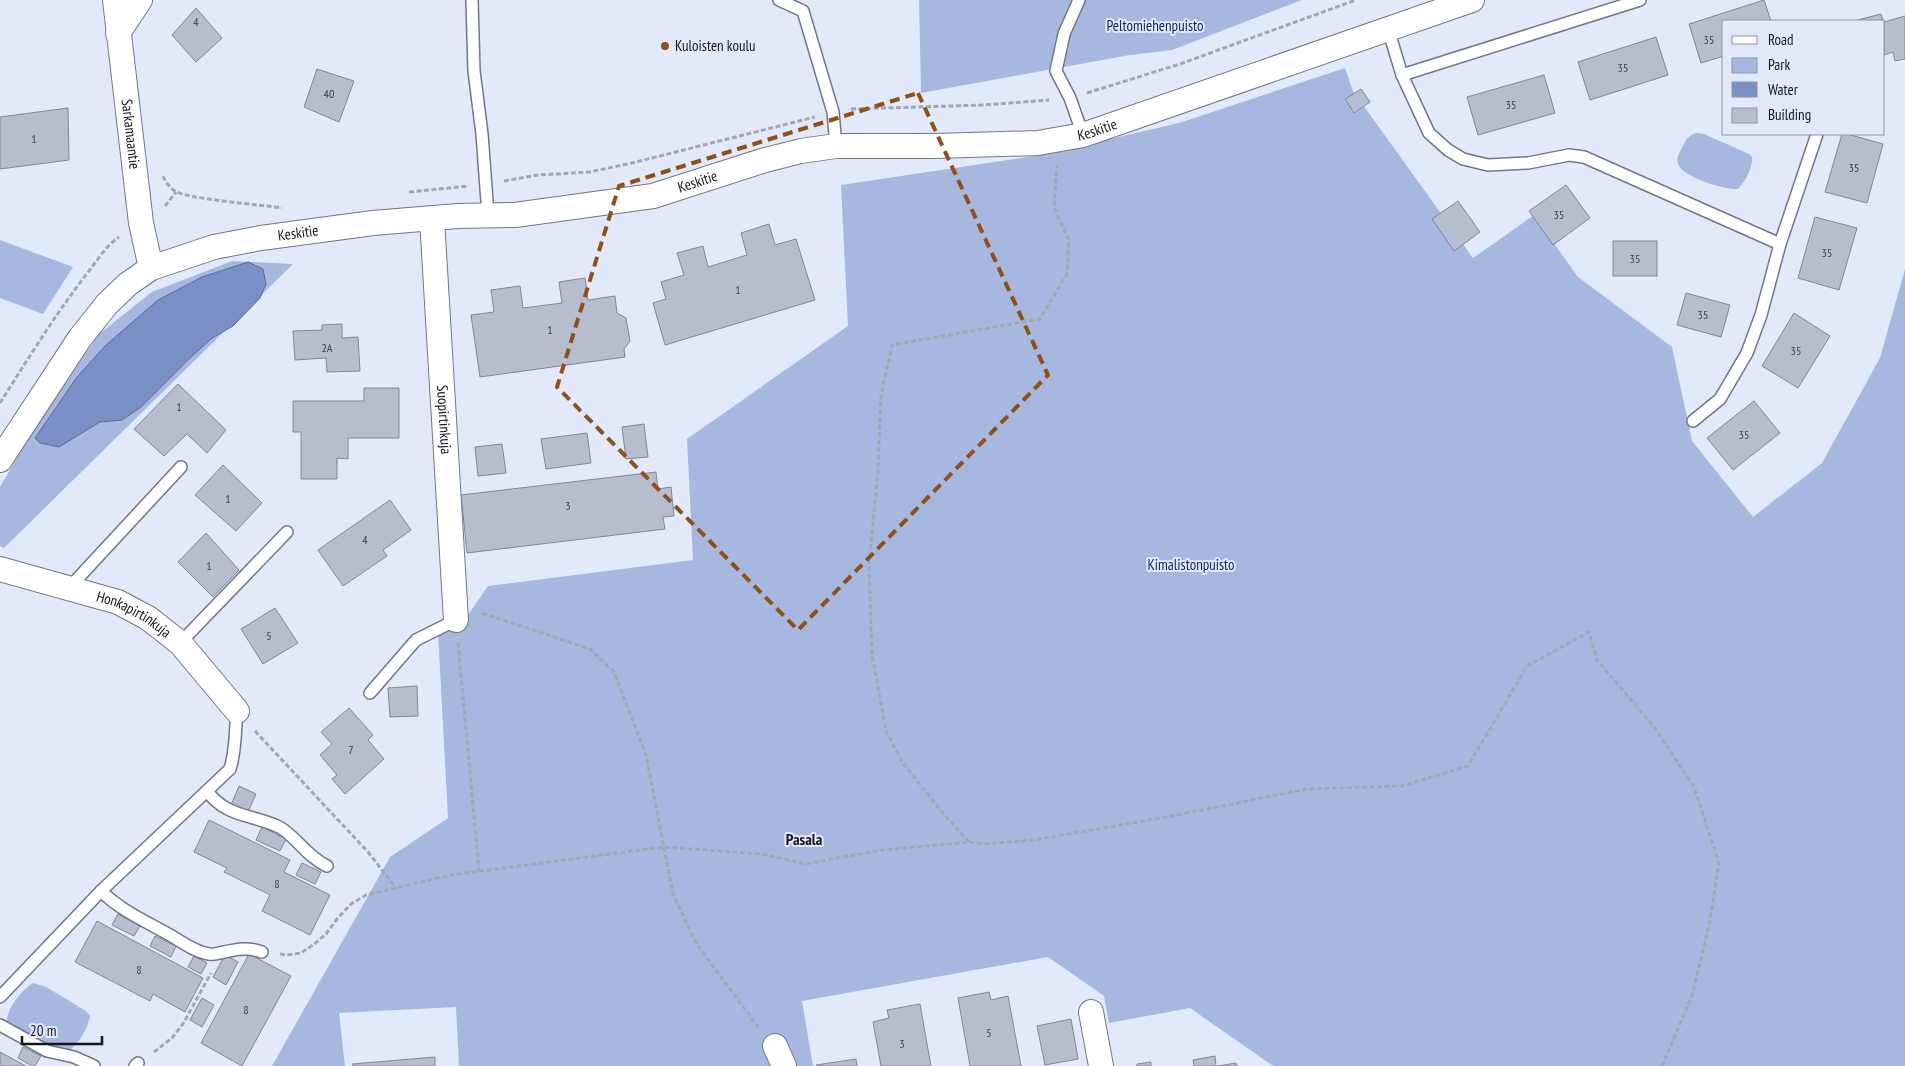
<svg xmlns="http://www.w3.org/2000/svg" width="1905" height="1066" font-family="'PT Sans Narrow',sans-serif">
<style>
.green{fill:#a7b8e0}
.water{fill:#798fc6;stroke:#5b6b93}
.building{fill:#b6bdce;stroke:#808797}
.lines{fill:none;stroke-linecap:round;stroke-linejoin:round}
.lane-casing{stroke:#717786;stroke-width:14}
.street-casing{stroke:#717786;stroke-width:26}
.path{stroke:#a1a8b5;stroke-width:3;stroke-dasharray:5 2.5;stroke-linecap:butt}
.lane{stroke:#fff;stroke-width:11}
.street{stroke:#fff;stroke-width:24}
.marked{fill:none;stroke:#905018;stroke-width:4;stroke-dasharray:10 6;stroke-linejoin:round}
.poi-dot{fill:#905018;stroke:#e1e9fa;stroke-width:2}
.labels{text-anchor:middle;stroke-width:4;stroke-linejoin:round;paint-order:stroke}
.number-label{font-size:12px;fill:#3c4048}
.park-label{font-size:15px;fill:#122565;stroke:#e1e9fa}
.poi-label{font-size:15px;fill:#14161c;stroke:#e1e9fa;text-anchor:start}
.street-label{font-size:15px;fill:#14161c;stroke:#e1e9fa}
.neighbourhood-label{font-size:16px;font-weight:bold;fill:#14161c;stroke:#e1e9fa}
</style>
<rect width="100%" height="100%" fill="#e1e9fa"/>
<g class="green">
<path d="M 919,0 L 1302,0 L 1172,50 L 1130,55 L 921,93 Z"/>
<path d="M 1345,68 L 1353,91 L 1473,258 L 1534,215 L 1578,277 L 1672,347 L 1692,441 L 1753,517 L 1822,463 L 1880,358 L 1905,269 L 1905,1066 L 1273,1066 L 1190,1008 L 1109,1023 L 1104,996 L 1048,957 L 802,1001 L 813,1066 L 459,1066 L 456,1007 L 339,1013 L 345,1066 L 272,1066 L 390,857 L 448,818 L 438,632 L 457,631 L 488,586 L 693,560 L 687,439 L 848,326 L 841,185 L 1041,155 L 1179,123 Z"/>
<path d="M 1697,133 L 1704,134 L 1749,154 L 1752,157 C 1753,168 1745,182 1738,189 C 1725,190 1682,177 1678,164 C 1676,157 1680,152 1683,146 C 1686,139 1689,135 1697,133 Z"/>
<path d="M 0,240 L 73,267 L 43,314 L 0,298 Z"/>
<path d="M 232,261 L 293,264 L 4,548 L 0,546 L 0,487 L 28,439 L 99,334 L 152,292 Z"/>
<path d="M 33,983 L 46,987 L 86,1011 L 90,1016 C 88,1029 79,1042 70,1050 L 55,1049 L 12,1026 L 7,1022 C 6,1009 22,990 33,983 Z"/>
</g>
<path class="water" d="M 248,262 L 263,269 L 266,284 L 260,298 L 233,326 L 212,338 L 190,358 L 141,407 L 122,420 L 100,422 L 59,447 L 40,443 L 35,438 L 77,377 L 105,346 L 158,300 L 202,277 Z"/>
<g class="building">
<path d="M 1764,0 L 1771,21 L 1724,21 L 1724,56 L 1701,63 L 1689,24 Z"/>
<path d="M 196,8 L 222,38 L 196,62 L 172,35 Z"/>
<path d="M 1881,14 L 1883,21 L 1854,21 Z"/>
<path d="M 1905,16 L 1905,59 L 1895,61 L 1893,52 L 1884,55 L 1884,22 Z"/>
<path d="M 1656,37 L 1668,75 L 1590,100 L 1578,62 Z"/>
<path d="M 317,69 L 354,81 L 339,122 L 304,107 Z"/>
<path d="M 1544,75 L 1555,113 L 1478,135 L 1467,97 Z"/>
<path d="M 1361,89 L 1370,102 L 1354,113 L 1345,99 Z"/>
<path d="M 68,108 L 69,160 L 0,169 L 0,117 Z"/>
<path d="M 1842,134 L 1847,134 L 1883,144 L 1867,203 L 1825,192 Z"/>
<path d="M 1566,185 L 1590,218 L 1553,245 L 1529,211 Z"/>
<path d="M 1458,201 L 1480,232 L 1454,251 L 1432,219 Z"/>
<path d="M 1815,217 L 1857,228 L 1839,290 L 1798,278 Z"/>
<path d="M 769,224 L 775,245 L 796,239 L 815,300 L 665,345 L 653,303 L 666,299 L 661,282 L 684,275 L 677,253 L 703,246 L 708,267 L 747,255 L 741,233 Z"/>
<rect x="1613" y="241" width="44" height="35"/>
<path d="M 585,278 L 588,300 L 615,296 L 617,313 L 626,318 L 630,341 L 624,349 L 625,357 L 480,377 L 471,315 L 494,312 L 491,290 L 520,286 L 523,308 L 562,303 L 559,282 Z"/>
<path d="M 1686,293 L 1730,305 L 1721,337 L 1677,325 Z"/>
<path d="M 1794,313 L 1830,336 L 1798,388 L 1762,366 Z"/>
<path d="M 342,324 L 342,338 L 358,337 L 360,371 L 327,372 L 326,358 L 295,360 L 293,331 L 322,330 L 322,325 Z"/>
<path d="M 178,384 L 226,430 L 207,453 L 187,434 L 164,456 L 134,429 Z"/>
<path d="M 364,388 L 399,388 L 399,438 L 348,438 L 348,459 L 337,458 L 337,479 L 301,479 L 301,432 L 293,432 L 293,401 L 364,401 Z"/>
<path d="M 1754,401 L 1780,433 L 1733,470 L 1707,438 Z"/>
<path d="M 644,424 L 648,457 L 626,459 L 622,427 Z"/>
<path d="M 587,433 L 591,463 L 546,469 L 541,439 Z"/>
<path d="M 502,444 L 506,473 L 478,476 L 475,447 Z"/>
<path d="M 223,465 L 262,503 L 236,531 L 195,495 Z"/>
<path d="M 656,472 L 658,489 L 671,487 L 674,516 L 663,517 L 665,529 L 467,553 L 461,495 Z"/>
<path d="M 390,500 L 411,530 L 383,550 L 387,556 L 343,586 L 318,550 Z"/>
<path d="M 206,533 L 239,570 L 213,597 L 178,562 Z"/>
<path d="M 275,608 L 298,643 L 263,664 L 241,629 Z"/>
<path d="M 417,686 L 418,716 L 390,717 L 388,688 Z"/>
<path d="M 349,708 L 373,735 L 368,740 L 384,759 L 345,794 L 332,779 L 337,775 L 320,755 L 332,744 L 321,732 Z"/>
<path d="M 239,786 L 256,794 L 248,812 L 231,805 Z"/>
<path d="M 209,820 L 290,860 L 284,872 L 330,895 L 310,935 L 262,911 L 270,895 L 224,872 L 227,868 L 194,852 Z"/>
<path d="M 262,827 L 286,839 L 280,851 L 256,840 Z"/>
<path d="M 302,863 L 321,872 L 315,884 L 296,875 Z"/>
<path d="M 118,914 L 140,926 L 134,936 L 112,925 Z"/>
<path d="M 97,921 L 203,978 L 185,1012 L 153,994 L 150,1001 L 75,962 Z"/>
<path d="M 155,936 L 176,946 L 171,957 L 150,946 Z"/>
<path d="M 249,954 L 291,976 L 242,1066 L 201,1043 Z"/>
<path d="M 225,955 L 238,962 L 226,985 L 213,977 Z"/>
<path d="M 194,956 L 207,963 L 201,974 L 188,967 Z"/>
<path d="M 989,992 L 991,1000 L 1008,996 L 1021,1066 L 970,1066 L 958,998 Z"/>
<path d="M 202,998 L 214,1005 L 202,1027 L 190,1020 Z"/>
<path d="M 920,1004 L 931,1066 L 881,1066 L 873,1022 L 889,1018 L 887,1010 Z"/>
<path d="M 1071,1019 L 1078,1059 L 1045,1065 L 1037,1026 Z"/>
<path d="M 23,1047 L 41,1056 L 35,1066 L 32,1066 L 18,1058 Z"/>
<path d="M 0,1052 L 26,1066 L 0,1066 Z"/>
<path d="M 1215,1056 L 1216,1066 L 1194,1066 L 1193,1060 Z"/>
<path d="M 435,1057 L 435,1066 L 353,1066 L 352,1064 Z"/>
<path d="M 856,1059 L 857,1066 L 817,1066 L 816,1065 Z"/>
<path d="M 1151,1062 L 1151,1066 L 1137,1066 L 1137,1064 Z"/>
<path d="M 1236,1063 L 1237,1066 L 1218,1066 Z"/>
</g>
<g class="lines">
<defs>
<g id="lane">
<path d="M 472,0 L 474,71 L 482,134 L 488,215"/>
<path d="M 779,0 L 803,11 L 833,112 L 836,146"/>
<path d="M 1079,0 L 1064,34 L 1056,71 L 1070,98 L 1083,135"/>
<path d="M 1388,29 L 1402,75 L 1429,133 L 1448,150 L 1463,159 L 1488,165 L 1528,163 L 1569,155 L 1584,157 L 1780,244"/>
<path d="M 1402,75 L 1640,0"/>
<path d="M 1693,421 L 1720,399 L 1747,353 L 1761,315 L 1780,244 L 1817,134"/>
<path d="M 68,589 L 181,467"/>
<path d="M 180,643 L 287,532"/>
<path d="M 370,693 L 416,640 L 456,620"/>
<path d="M 207,791 C 227,818 252,814 279,827 C 295,835 307,857 327,866"/>
<path d="M 101,891 C 120,910 147,922 170,935 C 182,942 195,952 209,954 C 214,955 218,953 224,952 C 238,949 248,947 262,952"/>
<path d="M 0,997 L 101,891 L 230,769 C 236,751 235,730 237,711"/>
<path d="M 0,1025 L 47,1051 L 74,1057 L 94,1066"/>
<path d="M 135,1066 L 138,1063"/>
</g>
<g id="street">
<path id="s1" d="M 115,0 L 141,223 L 151,268"/>
<path d="M 118,33 L 140,0"/>
<path id="s2" d="M 432,219 L 456,620"/>
<path id="s3" d="M 0,460 L 80,338 L 107,304 L 128,284 L 151,268 L 214,247 L 261,238 L 373,223 L 458,216 L 515,215 L 653,196 L 762,161 L 801,151 L 836,146 L 935,146 L 1038,143 L 1083,135 L 1472,0"/>
<path id="s4" d="M 0,569 L 118,602 L 148,618 L 180,643 L 237,711"/>
<path d="M 1091,1012 L 1101,1066"/>
<path d="M 775,1046 L 784,1066"/>
</g>
</defs>
<use href="#lane" class="lane-casing"/>
<use href="#street" class="street-casing"/>
<g class="path">
<path d="M 1087,93 L 1180,64 L 1356,0"/>
<path d="M 851,109 L 984,105 L 1049,100"/>
<path d="M 163,176 C 165,181 170,188 175,191 C 186,199 264,205 282,208"/>
<path d="M 504,181 L 538,175 L 589,172 L 628,164 L 815,117"/>
<path d="M 409,192 L 468,186"/>
<path d="M 165,206 L 176,192"/>
<path d="M 0,403 C 28,359 56,313 89,271 C 98,259 107,245 119,237"/>
<path d="M 482,613 L 590,649 L 614,672 L 646,755 L 673,894 L 696,943 L 758,1027"/>
<path d="M 458,643 L 479,871"/>
<path d="M 255,731 L 368,852 L 396,888"/>
<path d="M 969,842 L 942,812 L 903,763 L 886,731 L 872,655 L 869,565 L 878,471 L 881,396 L 892,345 L 1040,319 L 1067,274 L 1069,240 L 1054,208 L 1057,165"/>
<path d="M 280,954 L 287,955 L 301,953 L 313,945 L 326,934 L 337,919 L 351,904 L 366,895 L 451,875 L 663,847 L 763,854 L 805,864 L 882,850 L 970,842 L 984,844 L 1033,840 L 1167,817 L 1307,789 L 1402,786 L 1468,766 L 1527,666 L 1589,632 L 1597,660 L 1655,728 L 1694,787 L 1719,863 L 1710,921 L 1692,996 L 1662,1066"/>
<path d="M 154,1052 L 172,1038 L 183,1024 L 211,973"/>
</g>
<use href="#lane" class="lane"/>
<use href="#street" class="street"/>
</g>
<path class="marked" d="M 918,93 L 1048,375 L 798,630 L 557,387 L 619,186 Z"/>
<circle class="poi-dot" cx="665" cy="46" r="5"/>
<g class="labels">
<g class="number-label">
<text x="196" y="26">4</text>
<text x="1709" y="44">35</text>
<text x="1623" y="72">35</text>
<text x="329" y="98">40</text>
<text x="1511" y="109">35</text>
<text x="34" y="143">1</text>
<text x="1854" y="172">35</text>
<text x="1559" y="219">35</text>
<text x="1827" y="257">35</text>
<text x="1635" y="263">35</text>
<text x="738" y="294">1</text>
<text x="1703" y="319">35</text>
<text x="550" y="334">1</text>
<text x="327" y="352">2A</text>
<text x="1796" y="355">35</text>
<text x="179" y="411">1</text>
<text x="1744" y="439">35</text>
<text x="228" y="503">1</text>
<text x="568" y="510">3</text>
<text x="365" y="544">4</text>
<text x="209" y="570">1</text>
<text x="269" y="640">5</text>
<text x="351" y="754">7</text>
<text x="277" y="888">8</text>
<text x="139" y="974">8</text>
<text x="246" y="1014">8</text>
<text x="989" y="1037">5</text>
<text x="902" y="1048">3</text>
</g>
<g class="park-label">
<text x="1155" y="31">Peltomiehenpuisto</text>
<text x="1191" y="570">Kimalistonpuisto</text>
</g>
<g class="poi-label">
<text x="675" y="51">Kuloisten koulu</text>
</g>
<g class="street-label">
<text dy="5" stroke="none"><textPath href="#s3" startOffset="1208">Keskitie</textPath></text>
<text dy="5" stroke="none"><textPath href="#s1" startOffset="135">Sarkamaantie</textPath></text>
<text dy="5" stroke="none"><textPath href="#s3" startOffset="802">Keskitie</textPath></text>
<text dy="5" stroke="none"><textPath href="#s3" startOffset="398">Keskitie</textPath></text>
<text dy="5" stroke="none"><textPath href="#s2" startOffset="201">Suopirtinkuja</textPath></text>
<text dy="5" stroke="none"><textPath href="#s4" startOffset="142">Honkapirtinkuja</textPath></text>
</g>
<g class="neighbourhood-label">
<text x="804" y="845">Pasala</text>
</g>
</g>
<rect x="1722" y="20" width="162" height="115" fill="#e1e9fa" stroke="#8f95a1"/>
<rect x="1732" y="36" width="25" height="8" fill="#ffffff" stroke="#8f95a1"/>
<text x="1768" y="45" font-size="15" fill="#14161c">Road</text>
<rect x="1732" y="58" width="25" height="15" fill="#a7b8e0" stroke="#8f95a1"/>
<text x="1768" y="70" font-size="15" fill="#14161c">Park</text>
<rect x="1732" y="82" width="25" height="15" fill="#798fc6" stroke="#8f95a1"/>
<text x="1768" y="95" font-size="15" fill="#14161c">Water</text>
<rect x="1732" y="108" width="25" height="15" fill="#b6bdce" stroke="#8f95a1"/>
<text x="1768" y="120" font-size="15" fill="#14161c">Building</text>
<path d="M22 1036v8h80v-8" fill="none" stroke="#14161c" stroke-width="2.5"/>
<text x="30" y="1036" font-size="15" fill="#14161c" stroke="#e1e9fa" stroke-width="4" paint-order="stroke">20 m</text>
</svg>
